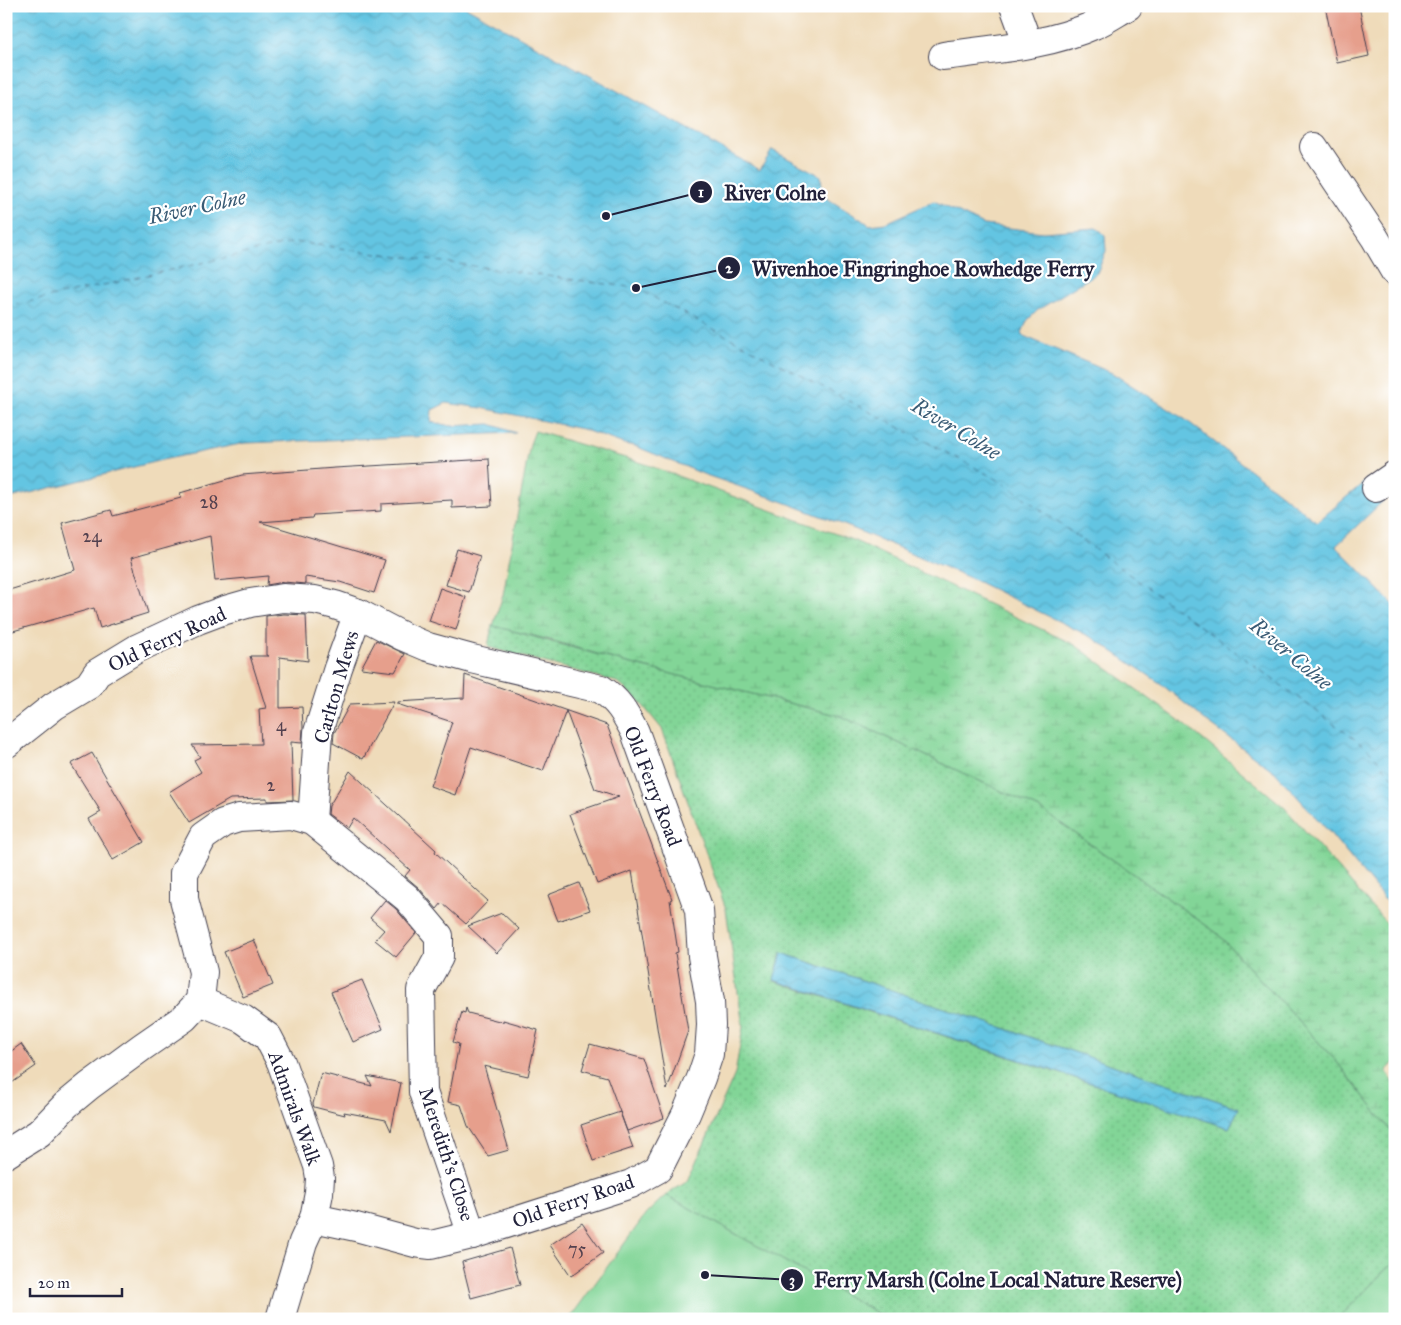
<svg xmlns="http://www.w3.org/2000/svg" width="1401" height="1325" font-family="'IM FELL Great Primer',serif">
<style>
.grass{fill:url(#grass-dots);stroke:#527c69;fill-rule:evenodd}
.wetland{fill:url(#wetland-marsh);stroke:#527c69}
.green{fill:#82d597;stroke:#527c69}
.water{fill:url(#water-waves);stroke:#43748e}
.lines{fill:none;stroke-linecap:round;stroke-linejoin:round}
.ferry{stroke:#395b75;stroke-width:1;stroke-dasharray:6 5;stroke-linecap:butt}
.building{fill:#e69f8c}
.minor-casing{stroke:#413e4e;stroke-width:30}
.minor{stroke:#fff;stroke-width:28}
.labels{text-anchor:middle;stroke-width:4.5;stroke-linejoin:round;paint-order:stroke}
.number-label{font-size:18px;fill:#53414f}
.street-label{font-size:20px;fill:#22223b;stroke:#fff}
.water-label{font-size:21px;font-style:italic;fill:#395b75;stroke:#fff}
.leader{fill:none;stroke:#22223b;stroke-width:2}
.callout-dot{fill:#22223b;stroke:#fff;stroke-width:2}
.mark-label{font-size:15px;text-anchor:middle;font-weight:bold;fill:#fff}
.callout-label{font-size:21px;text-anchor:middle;font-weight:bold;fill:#22223b;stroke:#fff;stroke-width:4.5;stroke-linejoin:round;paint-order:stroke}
</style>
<defs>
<pattern id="grass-dots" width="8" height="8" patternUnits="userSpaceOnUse" patternTransform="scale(1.25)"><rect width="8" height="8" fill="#82d597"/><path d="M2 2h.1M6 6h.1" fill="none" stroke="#70b783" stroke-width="1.8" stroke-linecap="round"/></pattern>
<pattern id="wetland-marsh" width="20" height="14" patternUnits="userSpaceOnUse" patternTransform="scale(1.25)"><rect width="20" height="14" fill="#82d597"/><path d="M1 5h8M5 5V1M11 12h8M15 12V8" fill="none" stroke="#70b783"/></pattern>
<pattern id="water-waves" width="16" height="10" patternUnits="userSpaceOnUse" patternTransform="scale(1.25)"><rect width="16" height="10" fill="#64c5e2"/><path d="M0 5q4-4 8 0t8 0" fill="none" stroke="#56a9c3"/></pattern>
</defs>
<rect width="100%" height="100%" fill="#fff"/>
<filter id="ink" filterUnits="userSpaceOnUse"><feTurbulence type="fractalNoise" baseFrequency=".02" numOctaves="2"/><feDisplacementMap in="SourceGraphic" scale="10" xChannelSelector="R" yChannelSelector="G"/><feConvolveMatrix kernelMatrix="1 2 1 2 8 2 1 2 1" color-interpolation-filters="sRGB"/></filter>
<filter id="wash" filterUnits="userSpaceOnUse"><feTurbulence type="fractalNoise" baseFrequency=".0096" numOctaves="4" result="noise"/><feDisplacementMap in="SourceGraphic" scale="20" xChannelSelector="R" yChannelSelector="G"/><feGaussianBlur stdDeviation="1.12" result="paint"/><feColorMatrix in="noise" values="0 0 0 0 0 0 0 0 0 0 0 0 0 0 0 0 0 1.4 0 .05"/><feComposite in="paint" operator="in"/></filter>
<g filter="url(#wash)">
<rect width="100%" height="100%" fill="#efdbba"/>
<path class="grass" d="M 492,625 L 624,662 L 841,716 L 1042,810 L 1217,933 L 1336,1061 L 1395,1136 L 1395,1260 L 1338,1319 L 888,1319 L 666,1195 L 688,1181 L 735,1074 L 743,1027 L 726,909 L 662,729 L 640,702 L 617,682 L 488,647 ZM 781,953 L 782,953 L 1239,1108 L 1229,1128 L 774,981 Z"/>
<path class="wetland" d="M 535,431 L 642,463 L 855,541 L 1075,645 L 1183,723 L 1284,807 L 1395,933 L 1395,1062 L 1386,1071 L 1395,1084 L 1395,1136 L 1336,1061 L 1217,933 L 1042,810 L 841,716 L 624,662 L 550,640 L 493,626 L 503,595 L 530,444 Z"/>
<g class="green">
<path d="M 666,1195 L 888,1319 L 569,1319 L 646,1214 Z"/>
<path d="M 1395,1260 L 1395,1319 L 1338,1319 Z"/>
</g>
<g class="water">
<path d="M 6,6 L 464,6 L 760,170 L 772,150 L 821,176 L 823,196 L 870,225 L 886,223 L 934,201 L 984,225 L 1043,232 L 1096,228 L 1101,231 L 1105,236 L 1106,251 L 1097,273 L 1038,310 L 1027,321 L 1021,335 L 1112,373 L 1186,420 L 1317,522 L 1368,479 L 1386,498 L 1336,546 L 1395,606 L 1395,912 L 1330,833 L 1275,772 L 1210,724 L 1160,683 L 1093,638 L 970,578 L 852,528 L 784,502 L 703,474 L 635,446 L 624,444 L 582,429 L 482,408 L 446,403 L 432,410 L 431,422 L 451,426 L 490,424 L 516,433 L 245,443 L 162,460 L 6,499 Z"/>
<path d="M 782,953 L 1239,1108 L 1229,1128 L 774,980 Z"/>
</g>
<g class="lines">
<path class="ferry" d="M 6,307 L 295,242 L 636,288 L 1004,483 L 1367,748 L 1395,779"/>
</g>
<g id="blocks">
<g class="building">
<path d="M 1325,6 L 1359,6 L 1369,56 L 1337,63 Z"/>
<path d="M 489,459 L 492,506 L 452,508 L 452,500 L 381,504 L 381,511 L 313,515 L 312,518 L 260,522 L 385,560 L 374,593 L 340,582 L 305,577 L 305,584 L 284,582 L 267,585 L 268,576 L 215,581 L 210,536 L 131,558 L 148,613 L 100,628 L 94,608 L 6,633 L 6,591 L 75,570 L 62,523 L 111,510 L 113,516 L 181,498 L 180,493 L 242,475 L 335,468 Z"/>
<path d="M 457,549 L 480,556 L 469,592 L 446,585 Z"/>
<path d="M 440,588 L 466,597 L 456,630 L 429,621 Z"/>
<path d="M 284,614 L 306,615 L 308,661 L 280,657 L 280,708 L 302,707 L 303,728 L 302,743 L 291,742 L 293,800 L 267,801 L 267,798 L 230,799 L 189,823 L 169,792 L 201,772 L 194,760 L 200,757 L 192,745 L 261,744 L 259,709 L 266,708 L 250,656 L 269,656 L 266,655 L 266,616 Z"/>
<path d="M 376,640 L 405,654 L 395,672 L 361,668 Z"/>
<path d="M 465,675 L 607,725 L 672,899 L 670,900 L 678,952 L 675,953 L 688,1031 L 667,1090 L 632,871 L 597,884 L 570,814 L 619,797 L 595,789 L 566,711 L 543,771 L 471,747 L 455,795 L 430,786 L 452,722 L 397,704 L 397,702 L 464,698 Z"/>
<path d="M 394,702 L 363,759 L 333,743 L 334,733 L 350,704 Z"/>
<path d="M 92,753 L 144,842 L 113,860 L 89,819 L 101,812 L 71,764 Z"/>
<path d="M 350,771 L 436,850 L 435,852 L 488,901 L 466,924 L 442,903 L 437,909 L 419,888 L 405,876 L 410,870 L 353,818 L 347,828 L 328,814 L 329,806 Z"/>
<path d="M 579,883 L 590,910 L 558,921 L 548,895 Z"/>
<path d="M 385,900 L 396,909 L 416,933 L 396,957 L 375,940 L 384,930 L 370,918 Z"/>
<path d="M 502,913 L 519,929 L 497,953 L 468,926 Z"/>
<path d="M 254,940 L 273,985 L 243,997 L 224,952 Z"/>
<path d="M 362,980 L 383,1029 L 353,1042 L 331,992 Z"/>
<path d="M 466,1008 L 468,1013 L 503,1022 L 503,1020 L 538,1030 L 528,1076 L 484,1066 L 509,1150 L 488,1156 L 468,1126 L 461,1105 L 448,1102 L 459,1044 L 453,1042 L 462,1012 L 465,1013 Z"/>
<path d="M 21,1044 L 36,1066 L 6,1087 L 6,1055 Z"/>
<path d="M 590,1044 L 644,1059 L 664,1118 L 627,1131 L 607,1077 L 582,1070 Z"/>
<path d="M 321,1073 L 372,1086 L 367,1076 L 401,1083 L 391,1131 L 386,1120 L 344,1112 L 345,1115 L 314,1107 L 313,1104 Z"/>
<path d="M 620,1112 L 633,1148 L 593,1161 L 581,1125 Z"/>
<path d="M 582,1223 L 603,1253 L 571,1276 L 550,1245 Z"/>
<path d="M 510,1248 L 520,1285 L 471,1298 L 462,1262 Z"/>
</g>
</g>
</g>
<g filter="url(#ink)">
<use href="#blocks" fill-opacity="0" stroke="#413e4e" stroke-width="1"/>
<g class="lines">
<defs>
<g id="minor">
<path d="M 1014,6 L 1028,44"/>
<path d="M 943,56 C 993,49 1047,46 1094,25 C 1106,20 1117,12 1128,6"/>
<path d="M 1314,147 L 1375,238 L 1395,272"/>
<path d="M 1376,488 L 1395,475"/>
<path d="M 6,744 L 54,706 L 89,685 L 97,673 L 138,648 L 198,620 L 222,611 L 250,603 L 283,598 L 315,600 L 335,605 L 358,613 L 402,636 L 428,647 L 472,659 L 601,689 C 619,701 625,713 635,732 L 699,910 L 702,956 L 710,1001 L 711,1025 L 709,1054 L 701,1078 L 686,1114 L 658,1169 L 631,1184 L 472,1235 L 431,1245 L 415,1243 L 356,1227 L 314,1218"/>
<path d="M 312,821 L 318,732 L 338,668 L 358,613"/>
<path d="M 200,1001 L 203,972 L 184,899 L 184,873 L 203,837 L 223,823 L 239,818 L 291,815 L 312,821 L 407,898 L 439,936 L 439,957 L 421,990 L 423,1092 L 472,1235"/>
<path d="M 6,1154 L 39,1133 L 66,1105 L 89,1086 L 142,1047 L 184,1018 L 200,1001 L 243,1019 L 268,1037 L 281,1062 L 318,1166 L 320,1178 L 319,1193 L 314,1218 L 303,1242 L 280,1319"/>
</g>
</defs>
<use href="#minor" class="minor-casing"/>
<use href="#minor" class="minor"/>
</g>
</g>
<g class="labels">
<g class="number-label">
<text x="209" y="508">28</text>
<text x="92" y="542">24</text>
<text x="281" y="731">4</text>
<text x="271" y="791">2</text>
<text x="577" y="1255">75</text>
</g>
<g class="street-label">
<text transform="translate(167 639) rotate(-25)" y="7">Old Ferry Road</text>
<text transform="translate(336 687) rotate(-74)" y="7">Carlton Mews</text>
<text transform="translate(653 786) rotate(69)" y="7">Old Ferry Road</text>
<text transform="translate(295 1108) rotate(70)" y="7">Admirals Walk</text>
<text transform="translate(447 1154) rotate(72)" y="7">Meredith's Close</text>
<text transform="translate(573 1201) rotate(-19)" y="7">Old Ferry Road</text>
</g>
<g class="water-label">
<text transform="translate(197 207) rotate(-12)" y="7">River Colne</text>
<text transform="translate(956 429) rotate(31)" y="7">River Colne</text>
<text transform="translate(1291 654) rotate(40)" y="7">River Colne</text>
</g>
</g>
<path class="leader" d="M606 216L701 192M636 288L729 268M705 1275L792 1280"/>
<g class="callout-dot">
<circle cx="606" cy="216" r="5"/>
<circle cx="636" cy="288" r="5"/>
<circle cx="705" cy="1275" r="5"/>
<circle cx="701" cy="192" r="12"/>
<circle cx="729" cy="268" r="12"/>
<circle cx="792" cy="1280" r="12"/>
</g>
<g class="mark-label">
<text x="701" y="197">1</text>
<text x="729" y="273">2</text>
<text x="792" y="1285">3</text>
</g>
<g class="callout-label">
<text x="775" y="200">River Colne</text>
<text x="923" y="276">Wivenhoe Fingringhoe Rowhedge Ferry</text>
<text x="998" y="1287">Ferry Marsh (Colne Local Nature Reserve)</text>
</g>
<rect width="1401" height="1325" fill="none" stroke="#fff" stroke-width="25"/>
<path d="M30 1288v8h92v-8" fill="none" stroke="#22223b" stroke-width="2.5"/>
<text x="38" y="1288" font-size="15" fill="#22223b" stroke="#ffffff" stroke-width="4" paint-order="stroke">20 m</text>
</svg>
